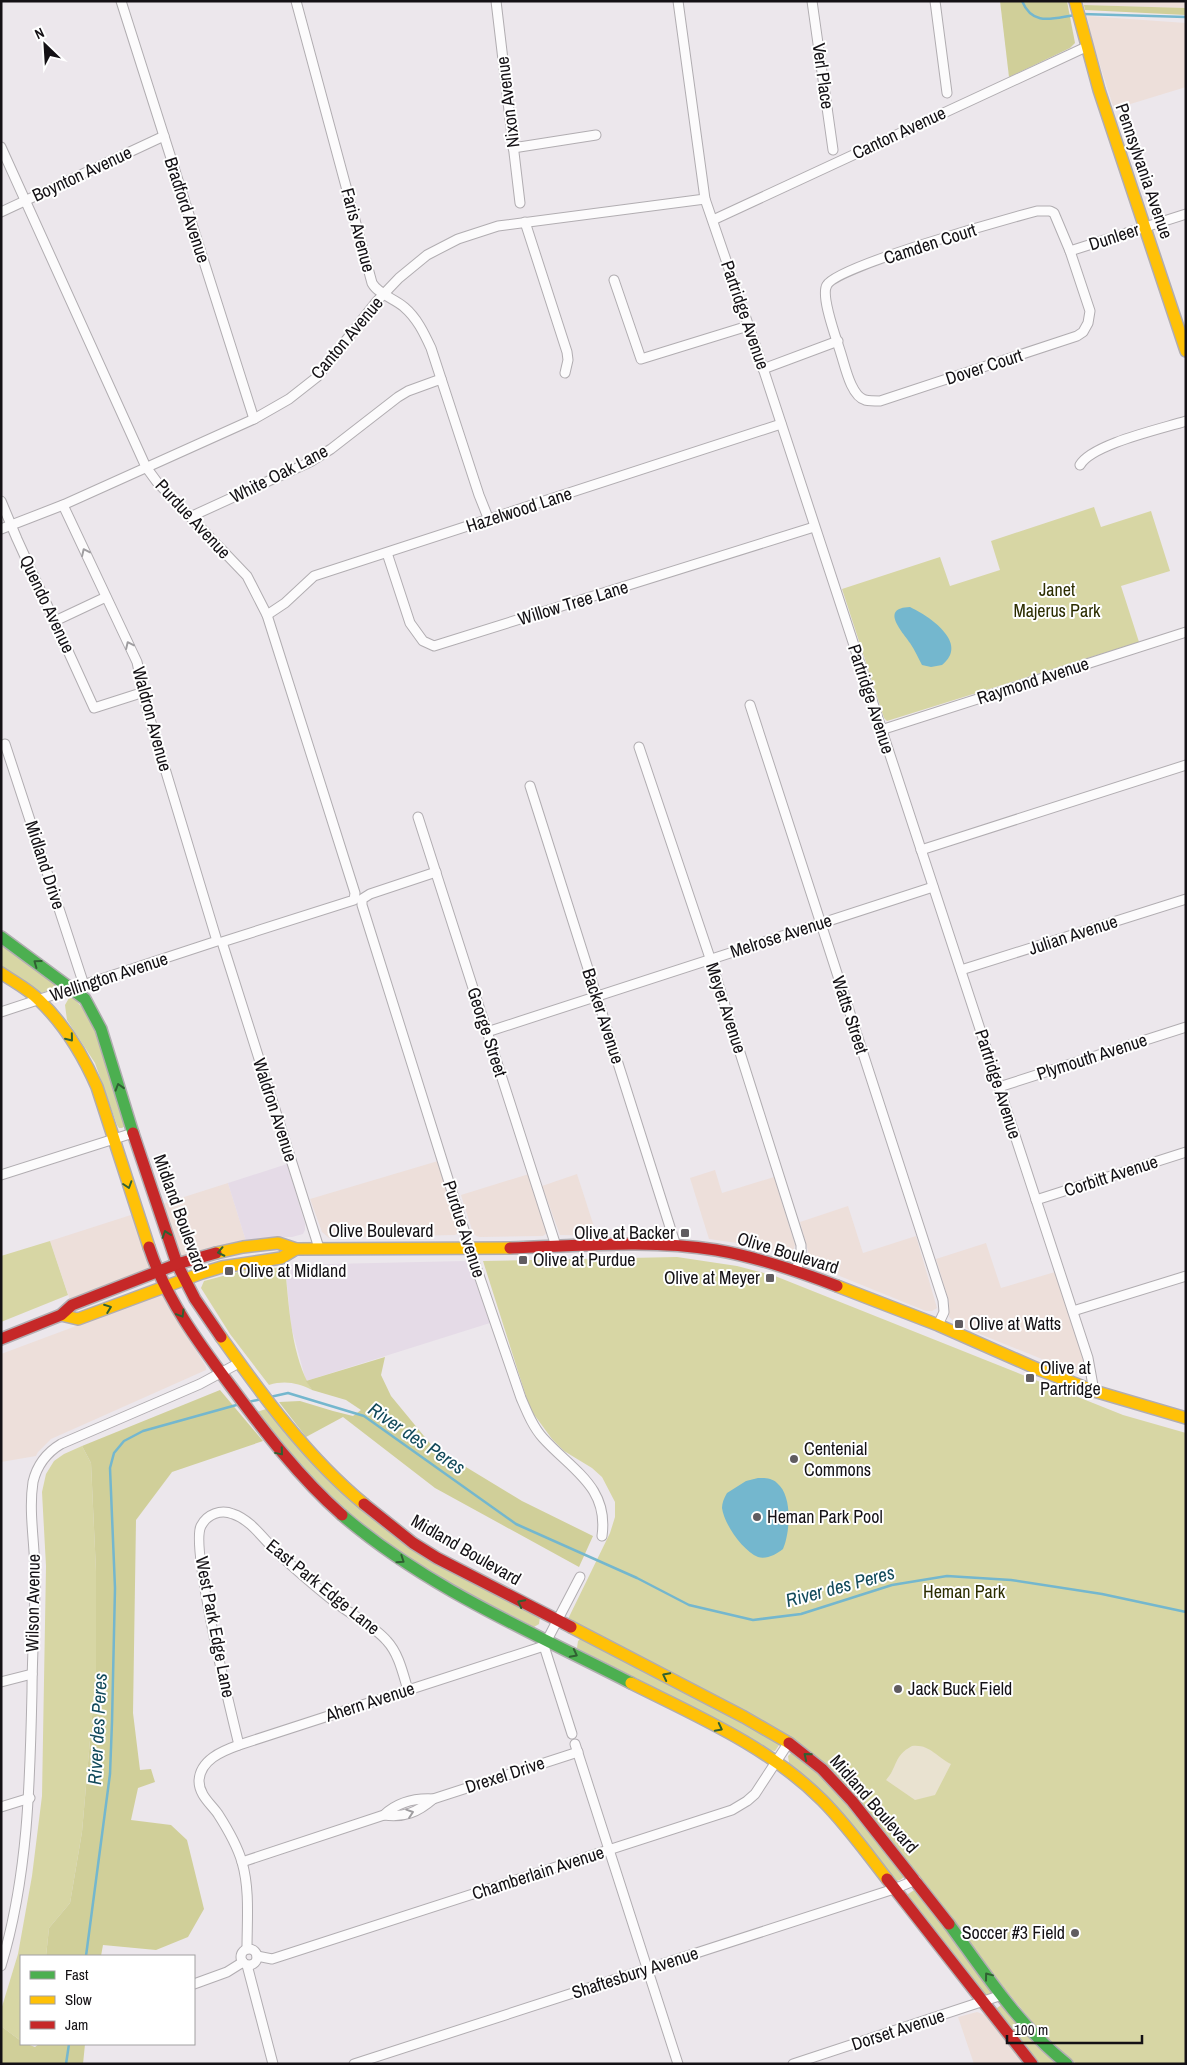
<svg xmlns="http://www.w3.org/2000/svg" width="1187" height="2065" font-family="'Archivo Narrow',sans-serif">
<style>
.commercial{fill:#eddfda}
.built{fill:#e5dbe7}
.green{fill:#d7d6a4}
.forest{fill:#d0cf99}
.sand{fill:#e9e2d0}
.water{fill:#74b7ce}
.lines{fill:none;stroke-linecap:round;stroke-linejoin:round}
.stream{stroke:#74b7ce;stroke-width:2.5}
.street-casing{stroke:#b1adb1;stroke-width:11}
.fast-casing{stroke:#b1adb1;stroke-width:14}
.slow-casing{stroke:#b1adb1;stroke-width:14}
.jam-casing{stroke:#b1adb1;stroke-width:14}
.street{stroke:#fcfbfc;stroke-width:9}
.fast{stroke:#4caf50;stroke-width:11}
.slow{stroke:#ffc107;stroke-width:11}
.jam{stroke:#c62828;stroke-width:11}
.oneway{stroke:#9f9da0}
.oneway2{stroke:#306032}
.poi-dot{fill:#605c60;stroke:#fff;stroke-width:2}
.labels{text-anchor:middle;stroke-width:4;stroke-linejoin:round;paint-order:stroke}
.street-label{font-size:18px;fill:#141115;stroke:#fff}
.park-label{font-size:18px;fill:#2c2d00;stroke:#fff}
.poi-label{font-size:18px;fill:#141115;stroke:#fff;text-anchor:start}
.water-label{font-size:19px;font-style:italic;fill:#124a5b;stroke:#fff}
</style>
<rect width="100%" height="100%" fill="#ece7ec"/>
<g class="commercial">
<path d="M 1083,1 L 1186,1 L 1186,8 L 1084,5 Z"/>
<path d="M 1087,16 L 1186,23 L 1186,87 L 1114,109 L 1093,43 Z"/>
<path d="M 438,1161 L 460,1229 L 459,1232 L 455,1235 L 329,1238 L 322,1232 L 310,1199 Z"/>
<path d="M 715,1170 L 722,1193 L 774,1177 L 795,1245 L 793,1252 L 786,1254 L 751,1245 L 709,1239 L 690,1178 Z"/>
<path d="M 529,1174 L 547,1229 L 547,1233 L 543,1236 L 480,1237 L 476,1236 L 473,1233 L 461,1195 Z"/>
<path d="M 577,1174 L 597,1236 L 560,1235 L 542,1186 Z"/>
<path d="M 228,1183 L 246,1241 L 182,1257 L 179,1255 L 162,1204 Z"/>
<path d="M 848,1206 L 863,1253 L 916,1236 L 937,1308 L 932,1311 L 926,1311 L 815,1266 L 811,1262 L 800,1222 Z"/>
<path d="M 134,1214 L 151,1267 L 70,1300 L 50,1241 Z"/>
<path d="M 986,1243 L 1001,1288 L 1055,1272 L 1084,1359 L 1085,1367 L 1082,1370 L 1076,1373 L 958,1325 L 949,1317 L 949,1302 L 936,1259 Z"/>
<path d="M 162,1294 L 206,1367 L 206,1370 L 51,1439 L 38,1452 L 36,1456 L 1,1462 L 1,1354 Z"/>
<path d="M 977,2012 L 985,2015 L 1024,2064 L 974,2064 L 958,2017 Z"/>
</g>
<g class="built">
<path d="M 287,1164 L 305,1224 L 305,1230 L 303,1234 L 292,1237 L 271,1237 L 246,1241 L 228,1183 Z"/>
<path d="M 465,1261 L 470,1266 L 490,1323 L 306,1381 L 291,1326 L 285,1265 Z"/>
</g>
<g class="green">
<path d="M 1094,507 L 1101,527 L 1151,511 L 1170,571 L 1121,586 L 1139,642 L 887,721 L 884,718 L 842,589 L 940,557 L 950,586 L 1000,570 L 991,541 Z"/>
<path d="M 1,943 L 56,985 L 55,988 L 42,993 L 35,991 L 1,967 Z"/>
<path d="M 69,998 L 74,998 L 89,1016 L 96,1032 L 125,1126 L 122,1128 L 119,1128 L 117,1125 L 95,1063 L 67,1020 L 65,1005 Z"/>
<path d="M 50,1241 L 68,1295 L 1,1322 L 1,1256 Z"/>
<path d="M 677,1257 L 737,1266 L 775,1276 L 1123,1415 L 1186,1433 L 1186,2064 L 1077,2064 L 1055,2050 L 916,1880 L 830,1769 L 568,1619 L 610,1533 L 615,1517 L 615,1502 L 602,1477 L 592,1468 L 564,1451 L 552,1439 L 530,1409 L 483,1261 Z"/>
<path d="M 285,1267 C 289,1306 291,1356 312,1390 C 298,1383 285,1380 269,1385 L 230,1334 L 201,1288 L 204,1281 L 238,1272 Z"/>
<path d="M 266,1409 L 342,1491 L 540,1617 L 539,1624 L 534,1627 C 492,1605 447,1584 407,1558 C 348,1518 299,1468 257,1412 Z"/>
<path d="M 82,1446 L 91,1463 L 96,1571 L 96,1671 L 82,1832 L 70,1903 L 49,1928 L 46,1956 L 21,1956 L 21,2041 L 1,2026 L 1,2010 L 18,1954 L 32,1876 L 42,1796 L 46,1566 L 42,1492 L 46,1474 L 54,1461 L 64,1454 Z"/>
<path d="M 581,1638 L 779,1742 L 779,1745 L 775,1751 L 769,1750 L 683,1702 L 577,1648 L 578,1641 Z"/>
<path d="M 792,1752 L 796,1753 L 834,1786 L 905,1876 L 900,1880 L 896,1881 L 893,1878 L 828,1798 L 789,1763 L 788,1756 Z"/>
<path d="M 916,1889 L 993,1991 L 990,1994 L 984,1995 L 908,1898 L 908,1894 Z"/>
<path d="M 1004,2003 L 1059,2064 L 1040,2064 L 1035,2060 L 997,2012 L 997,2008 Z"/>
</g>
<g class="forest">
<path d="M 1000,1 L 1067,1 L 1075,43 L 1070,48 L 1009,77 Z"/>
<path d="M 1084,5 L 1186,8 L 1186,15 L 1085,10 Z"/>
<path d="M 385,1357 L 381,1375 L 391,1396 L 433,1447 L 522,1501 L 593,1536 L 579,1567 L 435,1488 L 343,1417 L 306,1437 L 279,1402 L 300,1401 L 333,1411 L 353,1416 L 361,1410 L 346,1400 L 312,1390 L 306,1381 Z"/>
<path d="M 220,1390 L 263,1441 L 172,1472 L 136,1520 L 133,1713 L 140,1770 L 151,1769 L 155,1782 L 138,1788 L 131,1820 L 171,1825 L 187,1840 L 204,1909 L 188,1937 L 156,1950 L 103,1945 L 101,1956 L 46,1956 L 49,1928 L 70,1903 L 82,1832 L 96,1671 L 96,1571 L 91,1463 L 82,1446 Z"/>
<path d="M 1,2026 L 21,2041 L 21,2044 L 27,2044 L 35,2047 L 39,2044 L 85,2044 L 83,2064 L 1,2064 Z"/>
</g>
<path class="sand" d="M 912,1746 C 930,1744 936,1757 951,1764 L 935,1795 L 915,1800 L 886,1780 C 898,1767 893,1756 912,1746 Z"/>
<g class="water">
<path d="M 910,607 C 929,616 970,643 942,665 L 931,667 L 922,665 C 918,658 915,650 910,643 C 903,632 879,608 910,607 Z"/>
<path d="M 758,1478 C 765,1478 772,1478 777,1483 C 793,1496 790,1533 783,1549 C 777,1554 766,1560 758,1557 C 743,1551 724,1524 722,1508 C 722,1503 724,1498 727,1493 L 746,1481 Z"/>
</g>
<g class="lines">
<g class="stream">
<path d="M 1022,1 C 1033,27 1053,18 1075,15"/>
<path d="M 1082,14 L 1186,17"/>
<path d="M 270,1397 L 288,1393 L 364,1416 L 516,1524 L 637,1578 L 689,1605 L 753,1620 L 801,1614 L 892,1585 L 947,1576 L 1011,1580 L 1102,1594 L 1186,1612"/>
<path d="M 248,1402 L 262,1399"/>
<path d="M 86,1956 L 110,1774 L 112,1722 L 115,1588 L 110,1468 L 114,1453 L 124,1441 L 143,1431 L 240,1404"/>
<path d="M 66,2064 L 69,2044"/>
</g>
<defs>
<g id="street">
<path d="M 121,1 L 254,419"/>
<path d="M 296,1 L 372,283 C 378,294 395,299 404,307 C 417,318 424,333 431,348 L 479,495 L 489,520"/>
<path d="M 496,1 L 520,203"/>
<path d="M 678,1 L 705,199 L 760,359 L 1088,1358 L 1094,1391"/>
<path d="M 812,1 L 833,150"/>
<path d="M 935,1 L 947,93"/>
<path d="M 1,147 L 146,467 L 157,482 L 247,576 L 267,615 L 355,893 L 354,900 L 222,942 L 319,1248"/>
<path d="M 513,148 L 596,135"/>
<path d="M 1037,211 L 1050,211 L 1054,213 L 1070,251 L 1090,311 L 1088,323 L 1083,332 L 1077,336 L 880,401 C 875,401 870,401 865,400 C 851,396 845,366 841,354 C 837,340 820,296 827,285 C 837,266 1007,219 1037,211 Z"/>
<path d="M 1,212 L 164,136"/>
<path d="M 713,220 L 1086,47"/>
<path d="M 525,222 L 567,352 L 568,360 L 565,373"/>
<path d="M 1070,251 L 1186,214"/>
<path d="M 614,280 L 641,359 L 748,326"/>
<path d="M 763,369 L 838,341"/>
<path d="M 1080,465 C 1092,444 1161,429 1186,421"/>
<path d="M 1,501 L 17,539 L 94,708 L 144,692"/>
<path d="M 190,517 L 310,462 L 331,449 L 398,397 L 408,391 L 441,379"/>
<path d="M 1,529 L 63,505 L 254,419 L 289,399 L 317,377 L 377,301 L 399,278 L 427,255 L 458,239 L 498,226 L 705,199"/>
<path d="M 387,553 L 410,623 L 423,641 L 434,646 L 814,527"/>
<path d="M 267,615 L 285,603 L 314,576 L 781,424"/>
<path d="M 55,621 L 106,597"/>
<path d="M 750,705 L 943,1300 L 944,1312 L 938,1325"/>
<path d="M 881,730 L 1186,632"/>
<path d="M 5,744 L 84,985"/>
<path d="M 639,747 L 710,958 L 801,1245 L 801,1255 L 796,1270"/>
<path d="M 530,786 L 676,1246"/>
<path d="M 418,817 L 556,1246"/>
<path d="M 921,850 L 1186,765"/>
<path d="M 436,872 L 370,894 L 362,899 L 362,905 L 470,1249 L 521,1398 C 527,1412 533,1427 543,1438 C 572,1470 609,1487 602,1536"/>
<path d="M 961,970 L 1186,899"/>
<path d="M 1,1012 L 217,941 L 147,709 L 137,662 L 63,505"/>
<path d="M 487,1032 L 933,887"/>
<path d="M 999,1087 L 1186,1027"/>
<path d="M 1,1175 L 133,1133"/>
<path d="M 1036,1200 L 1186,1152"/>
<path d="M 1073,1311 L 1186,1276"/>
<path d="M 1,1682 L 32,1674"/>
<path d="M 572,1734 L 544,1646 L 580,1577"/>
<path d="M 575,1744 L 678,2064"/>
<path d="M 239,1745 C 231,1712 190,1547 201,1526 C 207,1514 221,1509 233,1514 C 252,1520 266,1543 281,1556 C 300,1573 319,1590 339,1605 C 355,1617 374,1626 387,1641 C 399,1654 403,1674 408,1690"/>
<path d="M 1,1807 L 30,1798"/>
<path d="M 384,1815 C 404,1818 418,1812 433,1799"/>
<path d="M 242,1862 L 384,1815 C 398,1802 414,1798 433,1799 L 578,1752"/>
<path d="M 247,1949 C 247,1920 250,1890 242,1862 C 237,1845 227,1828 218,1814 C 211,1804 199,1795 199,1781 C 200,1760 222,1751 239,1745 L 544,1646"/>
<circle cx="249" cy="1957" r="8"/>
<path d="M 257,1956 L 272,1959 L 732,1810 L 747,1801 L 755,1794 L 789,1742"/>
<path d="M 247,1965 L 273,2064"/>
<path d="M 1,1966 C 28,1877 30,1784 32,1691 C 32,1655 35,1618 35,1581 C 36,1549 28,1514 33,1482 C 37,1465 46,1453 61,1444 L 200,1384 L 239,1363"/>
<path d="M 194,1984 L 227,1972 L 243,1962"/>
<path d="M 354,2064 L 894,1889 L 916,1880"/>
<path d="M 793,2064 L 1002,1995"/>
</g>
<g id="fast">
<path d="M 1,937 L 85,999 L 101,1029 L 133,1133"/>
<path d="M 342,1515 C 427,1588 532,1632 631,1683"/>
<path d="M 949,1924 C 985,1973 1019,2026 1067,2064"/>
</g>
<g id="slow">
<path d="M 1075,1 L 1099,90 L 1186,351"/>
<path d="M 1,973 C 14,982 28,989 39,1000 C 64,1024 83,1055 97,1087 L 149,1247"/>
<path d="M 216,1253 L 243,1247 L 278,1243 L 296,1249 L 510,1248"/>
<path d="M 837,1286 L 938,1325 L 1040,1370 L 1094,1391 L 1186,1418"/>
<path d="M 61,1315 L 78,1319 L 202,1273 L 222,1267 L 281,1258 L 296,1249"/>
<path d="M 221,1337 C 263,1396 307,1457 364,1504"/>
<path d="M 571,1627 L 744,1717 L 789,1743"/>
<path d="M 631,1683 C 697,1716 769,1747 822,1800 C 846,1824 866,1852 887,1879"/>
</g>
<g id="jam">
<path d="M 133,1133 L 177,1264 L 195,1299 L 221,1337"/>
<path d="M 149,1247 C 166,1299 198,1342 230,1385 C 264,1431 299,1477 342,1515"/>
<path d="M 510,1248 C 578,1246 648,1239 716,1250 C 758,1257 798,1271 837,1286"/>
<path d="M 1,1339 L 61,1315 L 72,1305 L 177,1264 L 216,1253"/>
<path d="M 364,1504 L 413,1543 L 437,1558 L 571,1627"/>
<path d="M 789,1743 L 822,1769 L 852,1801 L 949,1924"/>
<path d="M 887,1879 L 1032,2064"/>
</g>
</defs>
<use href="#street" class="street-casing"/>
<use href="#fast" class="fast-casing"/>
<use href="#slow" class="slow-casing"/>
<use href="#jam" class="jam-casing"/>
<use href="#street" class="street"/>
<use href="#fast" class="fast"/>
<use href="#slow" class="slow"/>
<use href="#jam" class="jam"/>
</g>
<defs><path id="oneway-chevron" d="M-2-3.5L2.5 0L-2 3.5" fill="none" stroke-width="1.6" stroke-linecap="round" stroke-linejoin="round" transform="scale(1.25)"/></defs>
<g class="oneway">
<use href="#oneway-chevron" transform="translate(85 552) rotate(-115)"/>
<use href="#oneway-chevron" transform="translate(129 645) rotate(-115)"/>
<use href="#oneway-chevron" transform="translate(410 1813) rotate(-19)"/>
</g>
<g class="oneway2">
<use href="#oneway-chevron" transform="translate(37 963) rotate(-144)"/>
<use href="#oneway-chevron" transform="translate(70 1038) rotate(51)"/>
<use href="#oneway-chevron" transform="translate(119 1087) rotate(-107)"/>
<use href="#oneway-chevron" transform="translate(128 1185) rotate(72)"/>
<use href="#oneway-chevron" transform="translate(166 1234) rotate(-109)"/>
<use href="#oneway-chevron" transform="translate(221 1252) rotate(168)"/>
<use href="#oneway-chevron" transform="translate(108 1308) rotate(-21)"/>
<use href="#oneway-chevron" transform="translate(181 1314) rotate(59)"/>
<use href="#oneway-chevron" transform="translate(280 1452) rotate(50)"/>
<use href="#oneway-chevron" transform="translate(401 1560) rotate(34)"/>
<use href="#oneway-chevron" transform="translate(521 1603) rotate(-153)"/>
<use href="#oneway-chevron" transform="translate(574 1654) rotate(27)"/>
<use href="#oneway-chevron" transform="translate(666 1676) rotate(-153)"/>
<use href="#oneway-chevron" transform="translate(719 1728) rotate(27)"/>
<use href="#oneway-chevron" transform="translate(807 1756) rotate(-141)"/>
<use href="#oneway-chevron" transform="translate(988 1976) rotate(-127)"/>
</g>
<g class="poi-dot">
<rect x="680" y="1228" width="10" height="10" rx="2.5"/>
<rect x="518" y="1255" width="10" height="10" rx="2.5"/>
<rect x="224" y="1266" width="10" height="10" rx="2.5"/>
<rect x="765" y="1273" width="10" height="10" rx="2.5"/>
<rect x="954" y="1319" width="10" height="10" rx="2.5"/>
<rect x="1025" y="1373" width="10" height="10" rx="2.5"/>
<circle cx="794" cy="1459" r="5"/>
<circle cx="757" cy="1517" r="5"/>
<circle cx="898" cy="1689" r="5"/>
<circle cx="1075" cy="1933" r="5"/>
</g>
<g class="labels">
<g class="street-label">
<text transform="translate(823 76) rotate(82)" y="6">Verl Place</text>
<text transform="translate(508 102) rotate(-97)" y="6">Nixon Avenue</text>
<text transform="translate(899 133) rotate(-25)" y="6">Canton Avenue</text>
<text transform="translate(1144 171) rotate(71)" y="6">Pennsylvania Avenue</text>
<text transform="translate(82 174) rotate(-25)" y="6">Boynton Avenue</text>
<text transform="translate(187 210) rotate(72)" y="6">Bradford Avenue</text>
<text transform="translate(358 230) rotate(75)" y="6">Faris Avenue</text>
<text transform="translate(1114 237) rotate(-18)" y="6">Dunleer</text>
<text transform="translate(930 244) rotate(-18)" y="6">Camden Court</text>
<text transform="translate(745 315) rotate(71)" y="6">Partridge Avenue</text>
<text transform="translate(347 338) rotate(-50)" y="6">Canton Avenue</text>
<text transform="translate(984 367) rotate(-18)" y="6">Dover Court</text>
<text transform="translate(279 474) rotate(-27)" y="6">White Oak Lane</text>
<text transform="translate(519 510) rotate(-18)" y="6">Hazelwood Lane</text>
<text transform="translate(193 519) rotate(47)" y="6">Purdue Avenue</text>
<text transform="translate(573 603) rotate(-17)" y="6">Willow Tree Lane</text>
<text transform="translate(47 604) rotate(65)" y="6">Quendo Avenue</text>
<text transform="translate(1033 681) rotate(-18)" y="6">Raymond Avenue</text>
<text transform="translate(871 699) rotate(72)" y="6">Partridge Avenue</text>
<text transform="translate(152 719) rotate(75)" y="6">Waldron Avenue</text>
<text transform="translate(45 865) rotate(72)" y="6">Midland Drive</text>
<text transform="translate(1073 935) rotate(-18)" y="6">Julian Avenue</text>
<text transform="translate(781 936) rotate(-18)" y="6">Melrose Avenue</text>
<text transform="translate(109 977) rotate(-18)" y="6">Wellington Avenue</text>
<text transform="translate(726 1008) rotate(72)" y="6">Meyer Avenue</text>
<text transform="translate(850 1015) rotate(72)" y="6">Watts Street</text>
<text transform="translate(603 1016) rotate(72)" y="6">Backer Avenue</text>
<text transform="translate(487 1032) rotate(72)" y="6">George Street</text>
<text transform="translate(1092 1057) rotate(-18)" y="6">Plymouth Avenue</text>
<text transform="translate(998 1084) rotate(72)" y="6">Partridge Avenue</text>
<text transform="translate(275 1110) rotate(72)" y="6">Waldron Avenue</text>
<text transform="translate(1111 1176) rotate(-18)" y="6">Corbitt Avenue</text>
<text transform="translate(180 1213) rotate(70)" y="6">Midland Boulevard</text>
<text transform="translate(464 1229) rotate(72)" y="6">Purdue Avenue</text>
<text x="381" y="1237">Olive Boulevard</text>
<text transform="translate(788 1253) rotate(17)" y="6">Olive Boulevard</text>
<text transform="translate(466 1550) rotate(30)" y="6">Midland Boulevard</text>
<text transform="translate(323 1587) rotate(39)" y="6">East Park Edge Lane</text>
<text transform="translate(33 1603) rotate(-89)" y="6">Wilson Avenue</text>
<text transform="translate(215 1627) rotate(79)" y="6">West Park Edge Lane</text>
<text transform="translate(370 1702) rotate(-18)" y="6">Ahern Avenue</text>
<text transform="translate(505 1775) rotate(-18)" y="6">Drexel Drive</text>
<text transform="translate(874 1804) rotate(49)" y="6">Midland Boulevard</text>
<text transform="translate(538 1873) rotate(-18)" y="6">Chamberlain Avenue</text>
<text transform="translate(635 1973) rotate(-18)" y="6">Shaftesbury Avenue</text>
<text transform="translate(898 2030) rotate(-18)" y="6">Dorset Avenue</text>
</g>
<g class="park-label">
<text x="1057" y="596">Janet<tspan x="1057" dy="21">Majerus Park</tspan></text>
<text x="964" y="1598">Heman Park</text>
</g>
<g class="poi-label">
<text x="675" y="1239" text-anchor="end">Olive at Backer</text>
<text x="533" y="1266">Olive at Purdue</text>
<text x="239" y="1277">Olive at Midland</text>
<text x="760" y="1284" text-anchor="end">Olive at Meyer</text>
<text x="969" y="1330">Olive at Watts</text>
<text x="1040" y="1374">Olive at<tspan x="1040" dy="21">Partridge</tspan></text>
<text x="804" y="1455">Centenial<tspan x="804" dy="21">Commons</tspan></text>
<text x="767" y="1523">Heman Park Pool</text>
<text x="908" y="1695">Jack Buck Field</text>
<text x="1065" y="1939" text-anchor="end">Soccer #3 Field</text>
</g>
<g class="water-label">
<text transform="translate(417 1438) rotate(34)" y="7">River des Peres</text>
<text transform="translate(840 1586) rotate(-15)" y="7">River des Peres</text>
<text transform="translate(97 1729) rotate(-87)" y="7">River des Peres</text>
</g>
</g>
<rect width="1187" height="2065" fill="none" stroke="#141115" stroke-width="5"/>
<rect x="20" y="1955" width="175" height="90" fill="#ffffff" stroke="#a1a0a1"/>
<rect x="30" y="1971" width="25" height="8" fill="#4caf50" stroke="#a1a0a1"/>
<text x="65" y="1980" font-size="15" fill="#141115">Fast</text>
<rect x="30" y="1996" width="25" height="8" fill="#ffc107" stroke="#a1a0a1"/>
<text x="65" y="2005" font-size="15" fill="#141115">Slow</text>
<rect x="30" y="2021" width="25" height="8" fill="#c62828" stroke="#a1a0a1"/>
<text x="65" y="2030" font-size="15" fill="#141115">Jam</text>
<g transform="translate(45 45) rotate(335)" stroke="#ffffff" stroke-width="4" paint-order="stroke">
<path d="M0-4L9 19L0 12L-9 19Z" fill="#141115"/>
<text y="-8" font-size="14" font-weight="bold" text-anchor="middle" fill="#141115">N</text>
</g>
<path d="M1007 2035v8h135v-8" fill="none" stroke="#141115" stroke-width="2.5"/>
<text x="1014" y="2035" font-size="15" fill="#141115" stroke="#ffffff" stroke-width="4" paint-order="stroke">100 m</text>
</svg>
